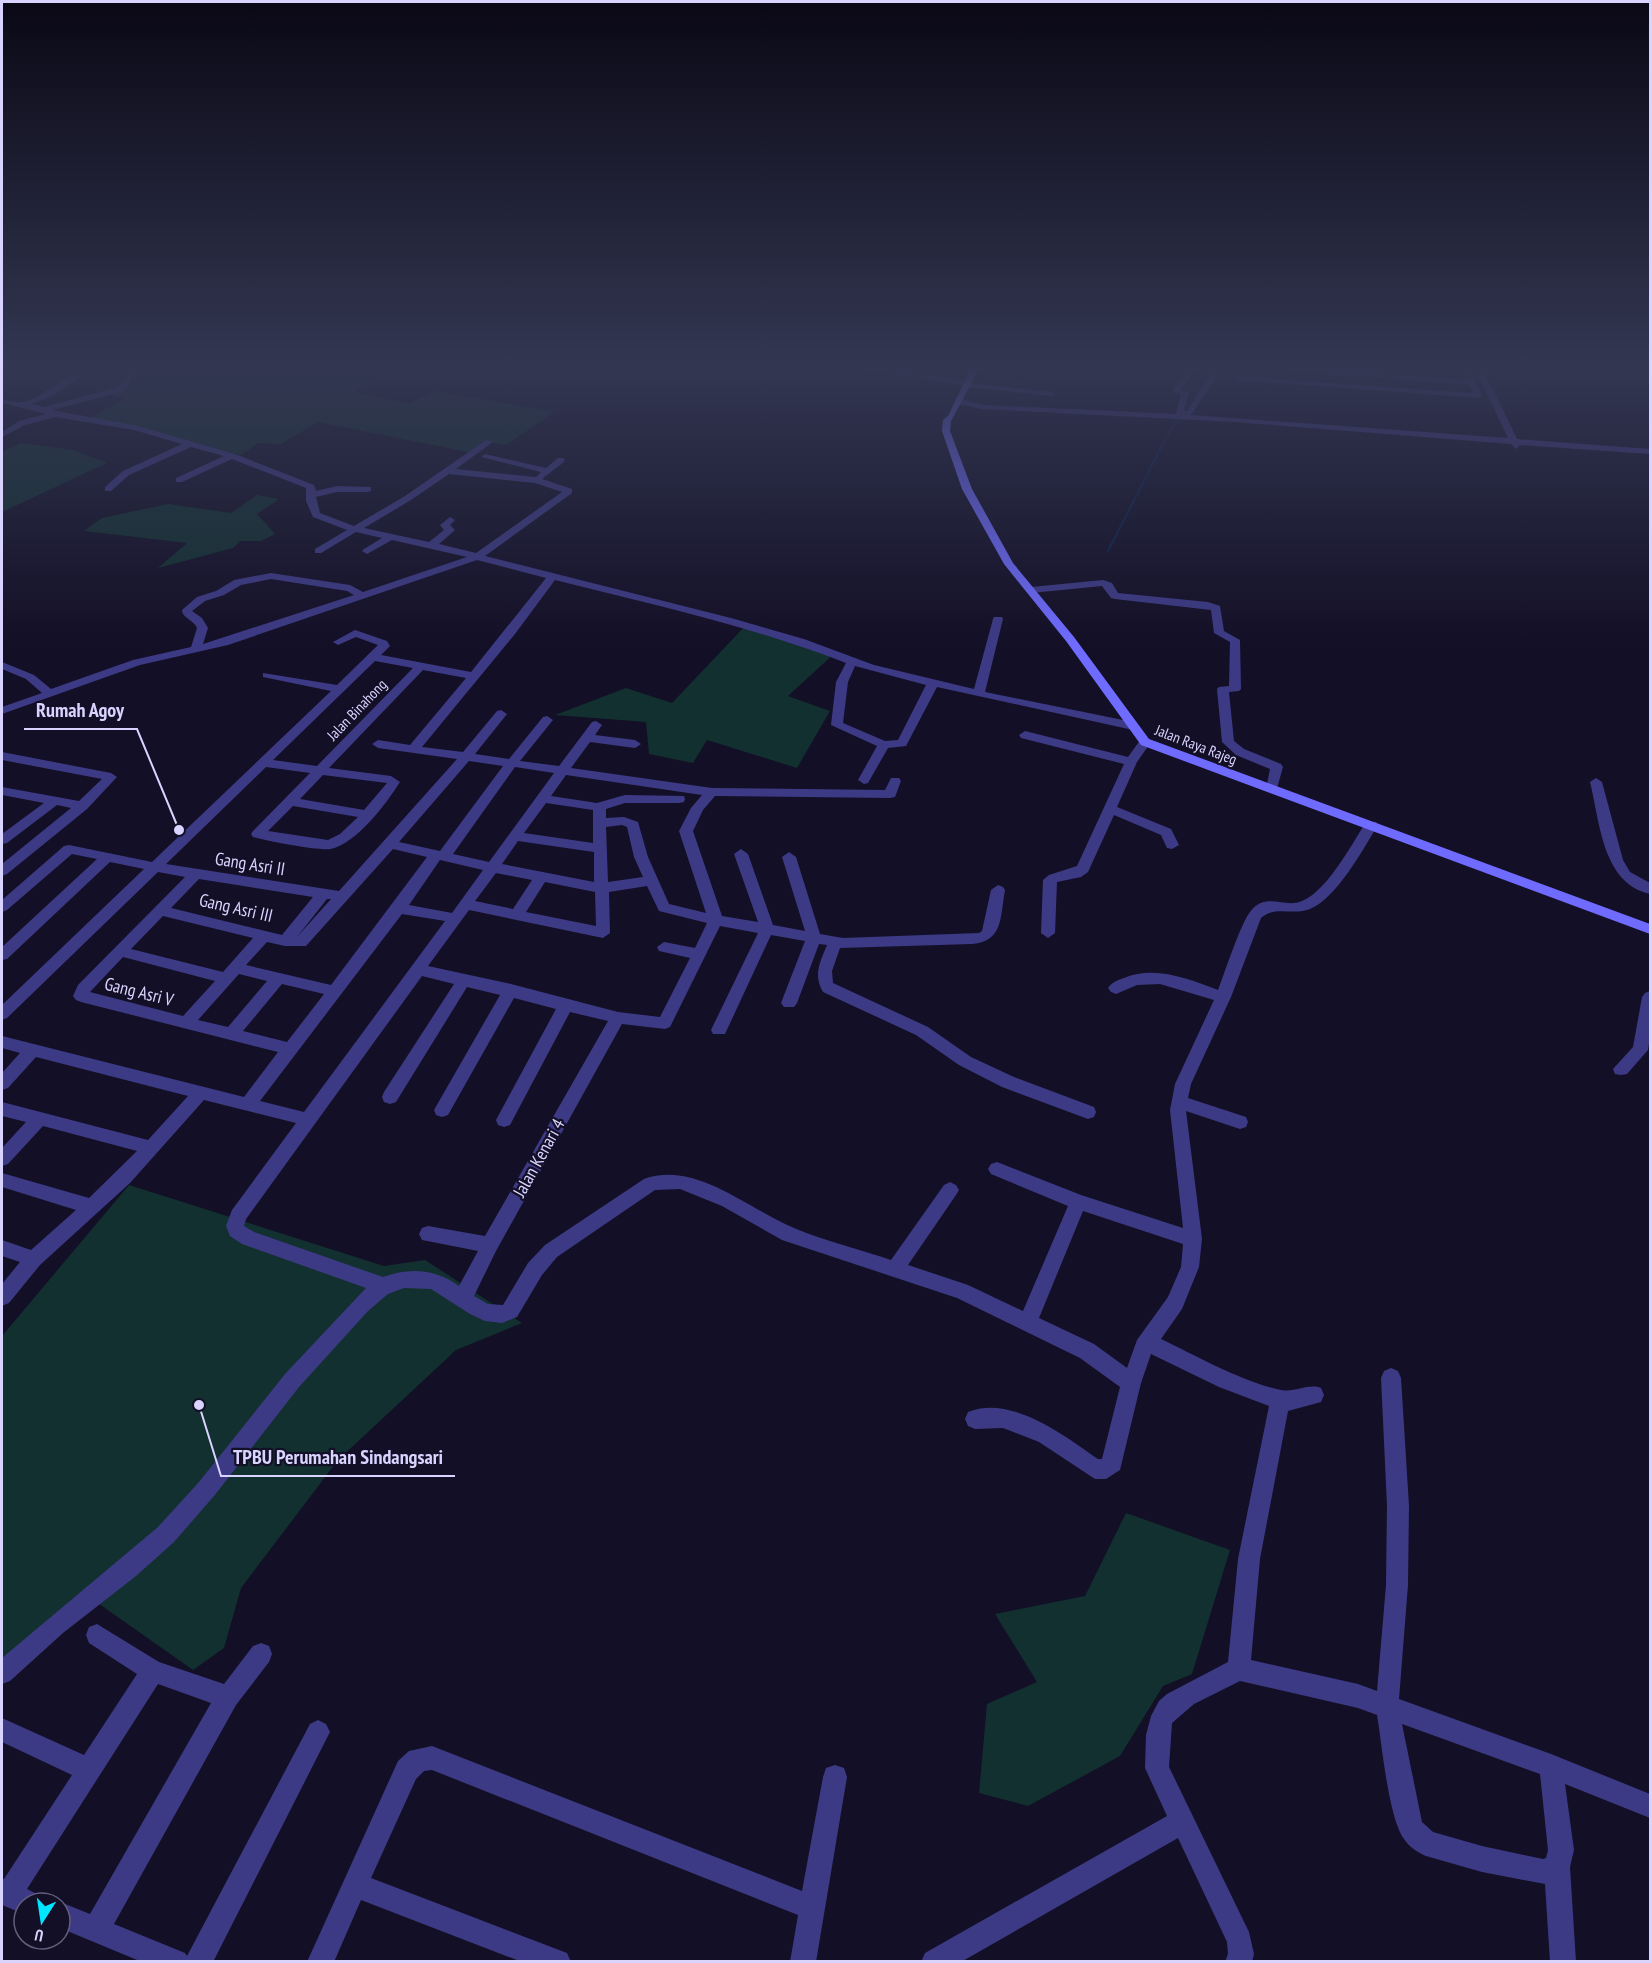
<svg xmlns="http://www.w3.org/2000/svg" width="1652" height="1963" font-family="'PT Sans Narrow',sans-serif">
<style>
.green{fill:#12302f}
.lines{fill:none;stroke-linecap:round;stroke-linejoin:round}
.stream{stroke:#0c2248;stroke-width:2}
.street{fill:#3d3a85;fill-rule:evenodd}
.secondary{fill:#6f6bff;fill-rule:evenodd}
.labels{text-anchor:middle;stroke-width:4.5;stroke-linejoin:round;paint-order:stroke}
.far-street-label{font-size:15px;fill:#d9d4ff;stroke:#130f26}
.street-label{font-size:18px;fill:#d9d4ff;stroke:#130f26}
.leader{fill:none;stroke:#d9d4ff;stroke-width:2}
.callout-dot{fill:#d9d4ff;stroke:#130f26;stroke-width:2}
.callout-label{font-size:20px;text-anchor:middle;font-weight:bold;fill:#d9d4ff;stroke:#130f26;stroke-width:4.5;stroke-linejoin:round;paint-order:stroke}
</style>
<rect width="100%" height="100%" fill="#130f26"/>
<g class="green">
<path d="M 141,369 L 328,369 L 378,379 L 354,391 L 408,404 L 434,391 L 554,412 L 506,445 L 485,441 L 468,452 L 318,422 L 281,444 L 258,443 L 241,455 L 131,426 L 89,418 L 125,399 L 112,396 L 133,384 Z"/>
<path d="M 20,443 L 73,450 L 107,463 L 2,512 L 2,452 Z"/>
<path d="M 257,495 L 279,499 L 257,514 L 275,534 L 261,541 L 240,541 L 233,548 L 158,568 L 187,543 L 84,531 L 102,518 L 168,504 L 231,513 Z"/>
<path d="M 747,624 L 836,652 L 788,696 L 830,711 L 797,768 L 707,740 L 693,763 L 649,754 L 646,722 L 555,715 L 626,688 L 672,703 Z"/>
<path d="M 129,1185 L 384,1266 L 425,1260 L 522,1323 L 456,1350 L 338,1460 L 241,1588 L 224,1648 L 193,1670 L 95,1601 L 2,1680 L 2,1336 Z"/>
<path d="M 1126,1513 L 1230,1550 L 1192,1674 L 1163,1686 L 1120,1756 L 1028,1806 L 979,1793 L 987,1704 L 1037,1682 L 995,1614 L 1085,1596 Z"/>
</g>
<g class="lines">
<path class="stream" d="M 1108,551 L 1167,436 L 1213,369"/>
<g class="street">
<path d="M 129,369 L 137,369 L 127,387 L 121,392 L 52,410 L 138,426 L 235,454 L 314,485 L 316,491 L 337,486 L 371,487 L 371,491 L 368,492 L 337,492 L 316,497 L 320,513 L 354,526 L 405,496 L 486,440 L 493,442 L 456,469 L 536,477 L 541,472 L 481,457 L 485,454 L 546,468 L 558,458 L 564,458 L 564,462 L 542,479 L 572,489 L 572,493 L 485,556 L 731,618 L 804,639 L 874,665 L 974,689 L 993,619 L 994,617 L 1002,617 L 1003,619 L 985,692 L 1133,722 L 1139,726 L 1133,730 L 937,687 L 906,746 L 888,748 L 868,783 L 864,784 L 858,780 L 877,746 L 831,725 L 836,682 L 846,663 C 752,626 653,605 555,580 L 515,634 L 422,747 L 463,752 L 497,711 L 501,710 L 507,714 L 475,754 L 509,759 L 543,717 L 547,716 L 553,720 L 520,761 L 559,766 L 592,722 L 596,721 L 602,725 L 595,735 L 635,740 L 641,744 L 635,748 L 590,742 L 571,768 L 712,788 L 885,790 L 891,778 L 899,778 L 901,781 L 895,797 L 890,798 L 715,796 L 703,810 L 693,831 L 722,916 L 758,922 L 734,854 L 741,849 L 748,854 L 773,925 L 805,931 L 782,857 L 789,852 L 796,857 L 820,934 L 843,938 L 979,933 L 982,931 L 991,890 L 998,885 L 1003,887 L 1005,890 C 1000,916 1004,941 972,944 L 840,948 L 832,971 L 833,983 L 928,1027 L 971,1057 L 1014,1077 L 1094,1107 L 1096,1112 L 1094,1117 L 1088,1119 L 1002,1087 L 959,1065 L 916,1035 L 823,992 C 813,975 820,962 827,945 L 819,944 L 797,1003 L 794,1007 L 784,1007 L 781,1003 L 805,941 L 771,935 L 725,1034 L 713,1034 L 711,1030 L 758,933 L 720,926 L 670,1027 L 665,1029 L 622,1024 L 496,1251 L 474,1296 L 488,1304 L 503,1305 L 528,1263 L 545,1245 L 644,1179 C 695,1160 748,1209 794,1228 C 825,1241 859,1249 891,1260 L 944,1185 L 950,1182 L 956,1185 L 959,1190 L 956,1195 L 908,1265 L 968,1285 L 1023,1311 L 1068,1206 L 991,1174 L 988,1169 L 991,1164 L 997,1162 L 1081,1195 L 1183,1228 L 1170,1110 L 1175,1084 L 1214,1000 L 1160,984 L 1137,985 L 1116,994 L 1111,992 L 1108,988 C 1112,982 1118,980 1124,978 C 1155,965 1189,979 1218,990 C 1225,972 1240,925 1250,912 C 1266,891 1285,909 1302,901 C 1327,891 1352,844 1366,822 L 1376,822 L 1378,825 C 1363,849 1337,898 1310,909 C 1293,916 1275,905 1261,918 L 1231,997 L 1191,1084 L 1188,1098 L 1246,1117 L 1248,1122 L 1246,1127 L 1240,1129 L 1186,1111 L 1202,1239 L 1199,1267 L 1182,1309 L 1161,1339 C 1197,1356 1242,1382 1281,1390 C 1295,1393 1308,1383 1321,1388 L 1324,1395 L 1321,1402 L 1288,1411 L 1260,1559 L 1251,1660 L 1358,1684 L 1377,1691 L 1386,1585 L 1387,1506 L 1381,1378 L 1384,1371 L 1391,1368 L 1398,1371 L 1401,1378 L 1409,1506 L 1408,1585 L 1399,1699 L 1551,1754 L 1650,1794 L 1650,1818 L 1565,1784 L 1574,1850 L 1570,1867 L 1576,1962 L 1550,1962 L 1545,1884 L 1482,1872 L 1426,1856 C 1417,1852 1409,1847 1404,1839 C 1388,1816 1382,1744 1377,1715 L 1358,1708 L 1240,1681 L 1194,1704 L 1172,1723 L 1169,1767 L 1249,1932 L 1254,1954 L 1252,1962 L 1225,1962 L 1228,1954 L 1227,1942 L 1178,1838 L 961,1962 L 921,1962 L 925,1953 L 1167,1816 L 1145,1768 L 1146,1735 L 1151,1716 L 1159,1701 L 1167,1694 L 1228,1662 L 1238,1559 L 1269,1406 L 1219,1387 L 1151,1354 L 1141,1383 L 1120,1470 L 1106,1479 L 1095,1479 L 1039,1442 L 1003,1428 L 975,1429 L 968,1426 L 965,1419 L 968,1412 C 1010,1394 1065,1436 1098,1459 L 1102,1459 L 1120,1387 L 1080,1358 L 957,1298 L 782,1240 L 722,1206 L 680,1189 L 655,1190 L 557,1257 L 542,1275 L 517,1317 L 502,1323 L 485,1321 L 470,1314 L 431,1289 L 404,1288 L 388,1294 L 368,1311 L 299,1387 L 214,1496 L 174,1542 L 136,1576 L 63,1633 L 10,1681 L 2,1684 L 2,1658 L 158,1527 L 199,1482 L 285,1374 L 366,1288 L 242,1244 L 230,1236 L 226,1226 L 232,1210 L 296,1123 L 204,1100 L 130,1183 L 40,1265 L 9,1303 L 2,1306 L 2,1284 L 20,1262 L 2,1256 L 2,1240 L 31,1250 L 76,1210 L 2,1187 L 2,1173 L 89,1198 L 137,1151 L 43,1126 L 8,1164 L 2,1166 L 2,1148 L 26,1122 L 2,1116 L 2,1102 L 148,1140 L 188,1096 L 36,1057 L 8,1088 L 2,1090 L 2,1073 L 20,1053 L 2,1048 L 2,1036 L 244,1097 L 278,1052 L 81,1002 L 76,1000 L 73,996 L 78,985 L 185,877 L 158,872 L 7,1018 L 2,1020 L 2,1005 L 144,869 L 110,862 L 7,959 L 2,960 L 2,947 L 97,859 L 72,854 L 7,910 L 2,912 L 2,900 L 64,846 L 69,845 L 152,862 L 331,691 L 263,677 L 263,673 L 337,685 L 378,645 L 356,637 L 338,645 L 333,642 L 355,630 L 387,641 L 390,646 L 381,655 L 471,672 L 546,578 L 477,560 L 228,645 L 140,665 L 2,714 L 2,707 L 42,693 L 26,679 L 2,669 L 2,662 L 34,675 L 51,689 L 133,660 L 191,647 L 197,628 C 194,620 182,618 182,610 L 197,597 L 216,591 L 234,580 L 271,573 L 350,585 L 363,592 L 467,557 L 392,540 L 367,554 L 362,551 L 364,549 L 382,538 L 356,532 L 321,553 L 315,553 L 315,549 L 347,530 L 313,517 L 306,501 L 306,488 L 232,459 L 182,482 L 176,482 L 176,478 L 224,456 L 191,447 L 129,475 L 111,491 L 105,491 L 105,487 L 123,471 L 182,444 L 134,430 L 55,417 L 25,425 L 2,437 L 2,432 L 19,421 L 46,414 L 2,403 L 2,399 C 7,400 15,402 21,402 C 41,401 61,375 78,375 L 78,379 L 52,396 L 32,404 L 44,407 L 115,388 L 121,384 ZM 449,474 L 535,483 L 562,492 L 476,553 L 439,544 L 455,530 L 450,525 L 455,520 L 450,517 L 440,525 L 444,530 L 429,542 L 364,528 L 411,500 ZM 271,579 L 347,591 L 354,595 L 203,644 L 208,628 L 202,618 L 192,611 L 205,601 L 224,595 L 241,585 ZM 375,661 L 413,668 L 317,766 L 273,760 ZM 855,666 L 926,685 L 898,740 L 885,741 L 843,723 L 848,682 ZM 423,670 L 466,678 L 410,745 L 378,740 L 372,744 L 378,748 L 457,759 L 339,891 L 166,864 L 266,767 L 310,773 L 253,831 L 251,834 L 253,837 C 267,841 319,851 331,849 C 357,843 386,804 400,782 L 391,776 L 329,768 ZM 469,761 L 503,766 L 440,851 L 399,842 ZM 515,767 L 554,773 L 489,862 L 453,854 ZM 323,775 L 387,783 L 364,810 L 300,799 ZM 566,775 L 702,795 L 691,808 L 679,831 L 706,913 L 669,904 L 648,857 L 638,822 L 624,817 L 606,818 L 606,809 L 625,803 L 679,803 L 684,802 L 685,799 L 684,796 L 625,795 L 597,803 L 551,796 ZM 546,803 L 593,810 L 593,843 L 524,833 ZM 293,806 L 358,817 L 340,834 L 328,840 L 268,831 ZM 622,825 L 627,827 L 634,857 L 643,877 L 608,882 L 606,827 ZM 518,841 L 594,852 L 594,882 L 502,864 ZM 393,849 L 427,857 L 331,985 L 246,965 L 267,942 L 285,946 L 306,946 ZM 440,860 L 483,870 L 452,913 L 409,905 ZM 496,873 L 532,880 L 513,909 L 475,901 ZM 199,879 L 313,897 L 282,935 L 171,908 ZM 545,882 L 595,892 L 596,926 L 526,912 ZM 647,886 L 659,911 L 707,923 L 695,948 L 664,942 L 657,947 L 659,951 L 690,958 L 660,1017 L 618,1012 L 511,984 L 428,966 L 469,910 L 603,938 L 610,933 L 609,892 ZM 327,899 L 331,899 L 297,937 ZM 402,914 L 445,921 L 304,1112 L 260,1101 ZM 163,916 L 253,938 L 223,972 L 131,949 ZM 123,957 L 215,981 L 183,1016 L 90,992 ZM 239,974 L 267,981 L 228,1027 L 198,1020 ZM 422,976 L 454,984 L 384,1092 L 382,1097 L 384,1102 L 390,1104 L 396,1102 L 467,987 L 500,995 L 434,1110 L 436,1115 L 442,1117 L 448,1115 L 514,998 L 556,1009 L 496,1120 L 498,1125 L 504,1127 L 510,1125 L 570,1012 L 608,1021 L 485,1236 L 428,1226 L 422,1228 L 419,1234 L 422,1240 L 478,1251 L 459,1286 C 436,1269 410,1267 383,1277 L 254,1232 L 244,1226 L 246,1219 ZM 282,984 L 324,994 L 287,1042 L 243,1031 ZM 1083,1211 L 1183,1244 L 1181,1267 L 1168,1297 L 1137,1340 L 1127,1368 L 1094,1344 L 1039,1318 ZM 1402,1724 L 1540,1774 L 1548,1850 L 1546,1858 L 1543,1859 L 1482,1846 L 1433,1832 L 1422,1822 Z"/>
<path d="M 861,369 L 882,369 L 967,381 L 971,383 L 1052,392 L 1056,394 L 1052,396 L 966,387 L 962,385 Z"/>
<path d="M 1187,369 L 1195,369 L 1181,390 L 1189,393 L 1184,411 L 1187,411 L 1214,369 L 1222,369 L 1191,415 L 1508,438 L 1475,369 L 1483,369 L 1517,439 L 1650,449 L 1650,454 L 1520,445 L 1516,449 L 1511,444 L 1235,422 L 983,409 L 961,405 L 955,399 L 959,397 L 967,401 L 983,405 L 1176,414 L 1181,394 L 1172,391 Z"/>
<path d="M 1287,369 L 1322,369 L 1467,380 L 1462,369 L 1470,369 L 1482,396 L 1478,398 L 1237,380 L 1233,378 L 1237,376 L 1473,393 L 1469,385 L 1291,371 Z"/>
<path d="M 1103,580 L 1112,583 L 1118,593 L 1208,602 L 1220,606 L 1224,631 L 1240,640 L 1241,689 L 1239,691 L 1229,692 L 1234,741 L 1244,749 L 1281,764 L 1283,767 L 1276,792 L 1272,793 L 1266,789 L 1270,769 L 1236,755 L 1222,742 L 1217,689 L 1219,687 L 1229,686 L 1230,642 L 1214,633 L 1211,610 L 1115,599 L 1111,598 L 1102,586 L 1031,593 L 1026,590 L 1031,587 Z"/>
<path d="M 1025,731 L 1128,757 L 1141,739 L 1149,739 L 1151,742 L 1137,762 L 1117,807 L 1171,829 L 1179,845 L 1172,849 L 1167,848 L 1161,835 L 1114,815 L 1088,872 L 1081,877 L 1057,882 L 1055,933 L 1048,938 L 1041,933 L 1043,880 L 1049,875 L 1077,866 L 1124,764 L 1021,738 L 1019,735 Z"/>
<path d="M 2,752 L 111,773 L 117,777 L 87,809 L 7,874 L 2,876 L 2,864 L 71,808 L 57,805 L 7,843 L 2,844 L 2,834 L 44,803 L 2,795 L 2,787 L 79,801 L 102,779 L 2,760 Z"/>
<path d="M 1596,778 L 1602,782 L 1623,860 L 1630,872 L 1650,883 L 1650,894 C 1602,883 1600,822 1590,782 Z"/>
<path d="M 1650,991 L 1650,1036 L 1648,1050 L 1627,1074 L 1621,1075 L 1615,1074 L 1613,1069 L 1633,1047 L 1642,997 L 1645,993 Z"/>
<path d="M 97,1624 L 159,1662 L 224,1684 L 253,1646 L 261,1643 L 269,1646 L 272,1654 L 269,1662 L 236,1705 L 114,1924 L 185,1953 L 187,1956 L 310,1724 L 318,1720 L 326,1724 L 330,1732 L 213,1962 L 142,1962 L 60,1928 L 60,1903 L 57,1903 L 60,1902 L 90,1914 L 211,1703 L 158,1684 L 27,1889 L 37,1894 L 41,1903 L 24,1903 L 24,1914 L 2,1905 L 2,1878 L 4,1879 L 72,1775 L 2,1742 L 2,1718 L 84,1755 L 137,1674 L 89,1643 L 86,1635 L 89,1627 Z"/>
<path d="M 432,1746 L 802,1891 L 823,1777 L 826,1768 L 835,1765 L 844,1768 L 847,1777 L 816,1962 L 790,1962 L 798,1915 L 432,1770 L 424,1771 L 416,1779 L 371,1878 L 567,1953 L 571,1962 L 522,1962 L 361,1900 L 334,1962 L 307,1962 L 398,1761 L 409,1751 Z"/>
</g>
<path class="secondary" d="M 971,369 L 979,369 L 951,421 L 950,431 L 972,489 L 1013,563 L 1074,637 L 1149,739 L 1650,924 L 1650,934 L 1141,745 L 1066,641 L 1004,564 L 962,489 L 942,431 L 943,420 L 948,416 Z"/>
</g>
<linearGradient id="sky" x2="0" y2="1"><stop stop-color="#0a0815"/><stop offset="0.57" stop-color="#333752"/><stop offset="1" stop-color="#333752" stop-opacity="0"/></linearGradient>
<rect width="1652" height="644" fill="url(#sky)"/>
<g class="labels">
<g class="far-street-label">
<text transform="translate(357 710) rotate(-46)" y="5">Jalan Binahong</text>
<text transform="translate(1196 745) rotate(21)" y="5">Jalan Raya Rajeg</text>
</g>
<g class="street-label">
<text transform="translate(250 864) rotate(9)" y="6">Gang Asri II</text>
<text transform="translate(236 908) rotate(13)" y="6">Gang Asri III</text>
<text transform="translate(139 992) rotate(14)" y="6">Gang Asri V</text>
<text transform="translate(539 1158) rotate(-61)" y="6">Jalan Kenari 4</text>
</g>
</g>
<path class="leader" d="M179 830L137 729H24M199 1405L221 1476H455"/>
<g class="callout-dot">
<circle cx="179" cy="830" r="6"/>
<circle cx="199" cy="1405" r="6"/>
</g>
<g class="callout-label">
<text x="80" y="717">Rumah Agoy</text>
<text x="338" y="1464">TPBU Perumahan Sindangsari</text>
</g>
<rect width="1652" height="1963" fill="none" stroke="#d9d4ff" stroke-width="6"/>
<g transform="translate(42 1921) rotate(192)"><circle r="28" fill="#130f26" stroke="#625e7d" stroke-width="1.5"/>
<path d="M0-4.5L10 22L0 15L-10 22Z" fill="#00e5ff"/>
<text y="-9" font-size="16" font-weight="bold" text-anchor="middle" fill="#d9d4ff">U</text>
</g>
</svg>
